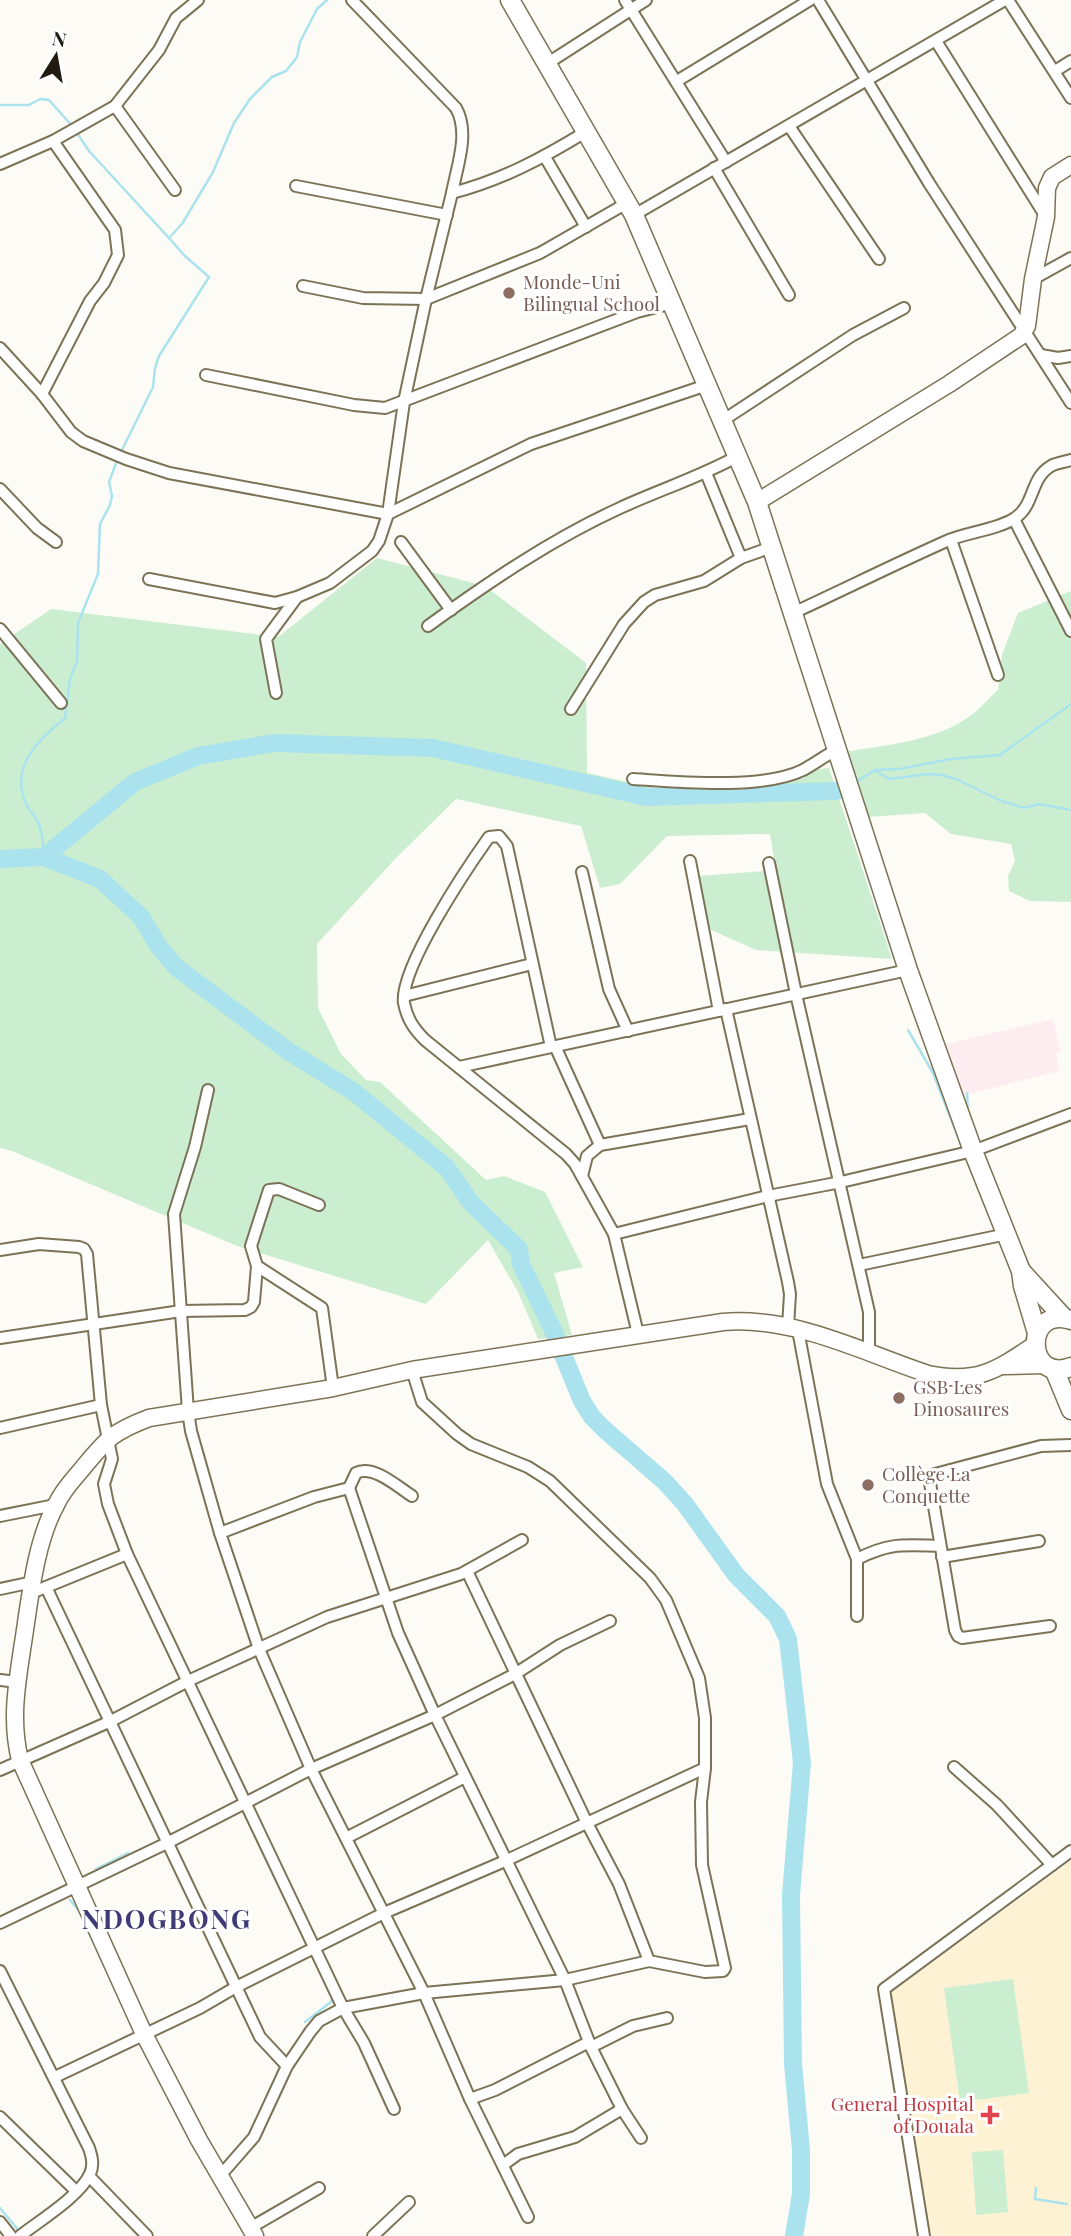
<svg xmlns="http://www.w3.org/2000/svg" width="1071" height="2236" font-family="'Playfair Display',serif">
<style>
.commercial{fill:#fdedf0}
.built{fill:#fdf3d4}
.green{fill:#cbeed0}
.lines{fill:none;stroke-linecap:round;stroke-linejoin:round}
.stream{stroke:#aae3ee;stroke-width:2.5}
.river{stroke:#aae3ee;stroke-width:18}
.street-casing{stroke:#7c7357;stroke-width:14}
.secondary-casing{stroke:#7c7357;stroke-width:19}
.primary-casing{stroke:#7c7357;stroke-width:21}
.street{stroke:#fff;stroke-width:10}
.secondary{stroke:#fff;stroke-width:16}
.primary{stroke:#fff;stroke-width:18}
.education-dot{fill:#8d6e63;stroke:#fff;stroke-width:2.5}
.health-dot{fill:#e0444e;stroke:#fff;stroke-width:2.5}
.labels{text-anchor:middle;stroke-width:6;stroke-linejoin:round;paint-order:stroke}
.education-label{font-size:19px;fill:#785e54;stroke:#fff;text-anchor:start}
.health-label{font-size:19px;fill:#be3a42;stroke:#fff;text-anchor:end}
.district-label{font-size:26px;font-weight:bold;letter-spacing:2px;fill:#3f3b77;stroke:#fff}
</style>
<rect width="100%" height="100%" fill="#fdfbf5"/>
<path class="commercial" d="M 1053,1019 L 1060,1052 L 1056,1053 L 1059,1071 L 961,1096 L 942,1045 Z"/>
<path class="built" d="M 1071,1861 L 1071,2236 L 929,2236 L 891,1993 Z"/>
<g class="green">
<path d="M 377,558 L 485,586 L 586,663 L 587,773 L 659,789 L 829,768 L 892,959 L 756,950 L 707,928 L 699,876 L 776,870 L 770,834 L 667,836 L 620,884 L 600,888 L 581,826 L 456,799 L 395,859 L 317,944 L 318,1008 L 341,1054 L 366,1080 L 380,1082 L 486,1180 L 504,1176 L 545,1192 L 583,1267 L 554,1273 L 572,1335 L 538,1339 L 518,1292 L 488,1240 L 426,1304 L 237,1246 L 12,1151 L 0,1148 L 0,644 L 51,609 L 278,637 Z"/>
<path d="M 1071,591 L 1071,902 L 1030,901 L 1009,891 L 1008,876 L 1015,861 L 1011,844 L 951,834 L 925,813 L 868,817 L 844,752 C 887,745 939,741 974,713 C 982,706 990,697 998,690 L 1002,655 L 1018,613 Z"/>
<path d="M 1013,1979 L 1029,2093 L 960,2102 L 944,1988 Z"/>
<path d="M 1003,2150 L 1008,2212 L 976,2215 L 972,2152 Z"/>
</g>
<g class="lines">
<g class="stream">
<path d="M 0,105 L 29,105 L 40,99 L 49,100 L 73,127"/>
<path d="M 77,133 L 89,151 L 169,238"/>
<path d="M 121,452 L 153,387 L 155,368 L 159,356 L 209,277 L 185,256 L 169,238 L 182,224 L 213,172 L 234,123 L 250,99 L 272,77 L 286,71 L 297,57 L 300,42 L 317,9 L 327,0"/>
<path d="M 875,770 L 889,779 L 928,774 L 941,775 L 956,779 L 999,800 L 1024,808 L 1039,804 L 1071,810"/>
<path d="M 854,783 L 875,770 L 899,769 L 951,759 L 1000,755 L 1071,704"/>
<path d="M 44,857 C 43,847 43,834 39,824 C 36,818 31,812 27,806 C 8,767 38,741 65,718 L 70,679 L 77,661 L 78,623 L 98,574 L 100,524 L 110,505 L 112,496 L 109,482 L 118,458"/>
<path d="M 908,1030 L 933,1073 L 962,1147"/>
<path d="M 967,1093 L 968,1113"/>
<path d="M 966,1157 L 993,1225"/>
<path d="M 939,1393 L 943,1383"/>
<path d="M 96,1869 L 128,1853"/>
<path d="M 70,1900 L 79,1911 L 116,1991"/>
<path d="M 305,2022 L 331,2002 L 333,1996"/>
<path d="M 1036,2188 L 1035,2199 L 1067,2204"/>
<path d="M 0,2208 L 20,2232"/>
</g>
<g class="river">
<path d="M 44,857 L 135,782 L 198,756 L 274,743 L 433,748 L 646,797 L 837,791"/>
<path d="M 0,859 L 44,857 L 100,879 L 141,917 L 159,947 L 176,967 L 288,1051 L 354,1092 L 447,1168 L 471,1203 L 519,1249 L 521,1264 L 552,1328 L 582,1401 L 592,1417 L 605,1430 L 664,1481 L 685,1504 L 736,1575 L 777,1616 L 788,1639 L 802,1763 L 791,1895 L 793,2064 L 801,2150 L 801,2194 L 794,2236"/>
</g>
<defs>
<g id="street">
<path d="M 352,0 L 456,108 C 470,133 457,166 452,193"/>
<path d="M 625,0 L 726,162"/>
<path d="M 818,0 L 929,183 L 1071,403"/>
<path d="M 1008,0 L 1071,98"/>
<path d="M 936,41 L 1046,217"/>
<path d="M 548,63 L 646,0"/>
<path d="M 1055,71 L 1071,61"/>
<path d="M 677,81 L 810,0"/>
<path d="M 115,106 L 175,190"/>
<path d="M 789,126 L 879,259"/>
<path d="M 545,157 L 586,227"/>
<path d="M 0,164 L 53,141 L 115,106 L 159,50 L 176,18 L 198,0"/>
<path d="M 714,168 L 789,295"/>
<path d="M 296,186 L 447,215"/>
<path d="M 634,215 L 1005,0"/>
<path d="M 1033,279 L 1071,258"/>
<path d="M 303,286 L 363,298 L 426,299 L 540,253 L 627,203"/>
<path d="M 0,348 L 42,394 L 71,432 L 83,441 L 126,459 L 169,473 L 388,514 L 531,444 L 707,385"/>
<path d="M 1041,355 L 1058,358 L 1071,356"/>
<path d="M 206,375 L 354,405 L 385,408 L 637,312 L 673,303"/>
<path d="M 42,394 L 90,301 L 104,283 L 118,255 L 115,230 L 53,141"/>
<path d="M 722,421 L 853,335 L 904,308"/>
<path d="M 706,473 L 741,558"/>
<path d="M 0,489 L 37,528 L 56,542"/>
<path d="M 1014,519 L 1071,631"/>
<path d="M 951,540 L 998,675"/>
<path d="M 401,542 L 451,610"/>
<path d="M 149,579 L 275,603 L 297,597 L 330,583 L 372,551 L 379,541 L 388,514 L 404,402 L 426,299 L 452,193 C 502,180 543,158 587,131"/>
<path d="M 793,613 C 845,589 897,563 949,540 C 969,532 999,529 1015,518 C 1035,505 1030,478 1051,466 C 1056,463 1065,462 1071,460"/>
<path d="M 428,626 C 489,582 552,539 620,508 C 659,490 700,477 738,456"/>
<path d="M 0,629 L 61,703"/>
<path d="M 276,693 L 266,639 L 297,597"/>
<path d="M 571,709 L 624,624 L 644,602 L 655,595 L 704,581 L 741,558 L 772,547"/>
<path d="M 633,779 C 679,782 762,790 803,770 C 814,764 825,756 836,750"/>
<path d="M 690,861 L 719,1011"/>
<path d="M 769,863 L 796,994 L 869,1312 L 869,1353"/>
<path d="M 582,872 L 609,989 L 628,1031"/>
<path d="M 404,996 L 532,964"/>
<path d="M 726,1009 L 788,1282 L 790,1294 L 788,1327"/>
<path d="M 555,1046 L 600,1145"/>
<path d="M 551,1047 L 507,846 L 499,836 L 489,837 C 467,868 399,969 404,1003 C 407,1019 414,1029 425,1040 L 566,1154 L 575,1164 L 614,1234 L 768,1196 L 841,1182 L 973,1151 L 1071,1114"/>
<path d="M 459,1067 L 908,970"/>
<path d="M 208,1090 L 195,1147 L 174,1214 L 188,1411 L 191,1431 L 220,1533 L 259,1649 L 311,1769 L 424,1993 L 470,2099 L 495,2090 L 589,2042"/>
<path d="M 582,1176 L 587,1156 L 600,1145 L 750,1119"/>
<path d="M 319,1205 L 279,1189 L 269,1190 L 251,1246 L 257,1266 L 322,1308 L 333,1388"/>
<path d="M 614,1234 L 638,1334"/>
<path d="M 0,1250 L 39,1244 L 79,1247 L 84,1249 L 87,1254 L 101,1405 L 112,1459 L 104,1484 L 108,1504 L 127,1554 L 343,2008 L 364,2043 L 394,2109"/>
<path d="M 859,1265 L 1007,1234"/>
<path d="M 798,1330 L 827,1484 L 857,1559 L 857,1616"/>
<path d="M 0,1338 L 181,1311 L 245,1310 L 251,1307 L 254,1302 L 257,1266"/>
<path d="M 412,1370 L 422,1402 L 457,1434 L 471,1444 L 528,1467 L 550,1481 L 650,1578 L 666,1600 L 699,1678 L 705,1718 L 705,1768 L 701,1802 L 702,1865 L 725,1968 L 723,1971 L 705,1972 L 649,1961 L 619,1884 L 587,1823 L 467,1571"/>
<path d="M 0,1428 L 101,1405"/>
<path d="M 349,1488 L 398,1633 L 435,1715 L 565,1980 L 591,2047 L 622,2109 L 641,2138"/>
<path d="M 349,1488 L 356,1473 C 373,1464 398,1487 412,1496"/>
<path d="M 0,1516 L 55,1505"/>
<path d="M 220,1533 L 314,1497 L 349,1488"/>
<path d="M 942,1557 L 1039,1541"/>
<path d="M 857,1559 C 891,1542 904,1545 940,1546"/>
<path d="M 46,1587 L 127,1554"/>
<path d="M 0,1589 L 33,1582"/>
<path d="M 31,1593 L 46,1587 L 260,2037 L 287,2066"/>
<path d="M 1050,1626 L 962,1638 L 958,1636 L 955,1630 L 930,1483 L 931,1478 L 935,1474 L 1041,1446 L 1071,1445"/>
<path d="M 0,1680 L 18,1682"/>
<path d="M 954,1767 L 997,1805 L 1052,1865"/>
<path d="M 0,1770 L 111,1721 L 188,1681 L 327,1617 L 461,1574 L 522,1540"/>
<path d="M 346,1838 L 465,1777"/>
<path d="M 0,1923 L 167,1843 L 311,1769 L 435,1715 L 515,1674 L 560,1645 L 610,1621"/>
<path d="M 0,1971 L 89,2148 C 92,2157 94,2165 90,2174 C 80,2196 39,2221 20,2236"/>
<path d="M 591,2047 L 633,2026 L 667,2018"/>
<path d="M 55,2077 L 200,2008 L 236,1987 L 384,1913 L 505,1861 L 705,1768"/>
<path d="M 470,2099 L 528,2217"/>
<path d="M 0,2117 L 76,2191"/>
<path d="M 503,2165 L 518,2154 L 575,2137 L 622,2109"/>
<path d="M 89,2176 L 147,2236"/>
<path d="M 220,2176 L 254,2137 L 287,2066 L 310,2032 L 319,2021 L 343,2008 L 424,1993 L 565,1980 L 649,1961"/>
<path d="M 0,2222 L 11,2236"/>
<path d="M 250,2228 L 319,2188"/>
<path d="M 373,2236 L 409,2202"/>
<path d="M 924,2236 L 884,1989 L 1071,1851"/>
</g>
<g id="secondary">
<path d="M 757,502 L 949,384 L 1021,336 L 1027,326 L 1033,279 L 1046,217 L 1047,188 L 1052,177 L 1071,165"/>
<path d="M 1003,1366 L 1045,1365"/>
<path d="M 255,2236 L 199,2140 L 144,2034 L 20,1760 C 10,1720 17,1683 23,1643 C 30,1599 35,1542 57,1503 C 63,1490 73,1480 82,1469 C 107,1439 112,1432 149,1418 L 333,1388 L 412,1370 L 723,1322 C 794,1316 862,1352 928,1374 C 976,1384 996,1371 1034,1345"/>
</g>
<g id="primary">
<path d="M 510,0 L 634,215 L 757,502 L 908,970 L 973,1151 L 1021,1271 L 1023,1286 L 1037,1333"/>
<path d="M 1021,1271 L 1064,1318"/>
<path d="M 1071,1320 C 1023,1305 1025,1384 1071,1367"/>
<path d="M 1054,1369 L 1071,1410"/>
</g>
</defs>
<use href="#street" class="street-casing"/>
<use href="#secondary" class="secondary-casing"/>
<use href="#primary" class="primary-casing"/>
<use href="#street" class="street"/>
<use href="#secondary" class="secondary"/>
<use href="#primary" class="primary"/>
</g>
<g class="education-dot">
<circle cx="509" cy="293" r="7"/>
<circle cx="899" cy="1398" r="7"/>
<circle cx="868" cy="1485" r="7"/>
</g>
<path class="health-dot" d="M986.5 2104.5h7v7h7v7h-7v7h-7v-7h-7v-7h7z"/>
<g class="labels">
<g class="education-label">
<text x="523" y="289">Monde-Uni<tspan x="523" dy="22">Bilingual School</tspan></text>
<text x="913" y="1394">GSB Les<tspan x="913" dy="22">Dinosaures</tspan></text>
<text x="882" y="1481">Collège La<tspan x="882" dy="22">Conquette</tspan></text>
</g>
<g class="health-label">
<text x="974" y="2111">General Hospital<tspan x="974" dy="22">of Douala</tspan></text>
</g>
<g class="district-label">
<text x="167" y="1929">NDOGBONG</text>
</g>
</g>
<g transform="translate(56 56) rotate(11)" stroke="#ffffff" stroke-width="5" paint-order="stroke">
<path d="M0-5L12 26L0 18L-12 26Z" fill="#1f1b10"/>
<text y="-10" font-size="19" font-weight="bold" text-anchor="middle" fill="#1f1b10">N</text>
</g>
</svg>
